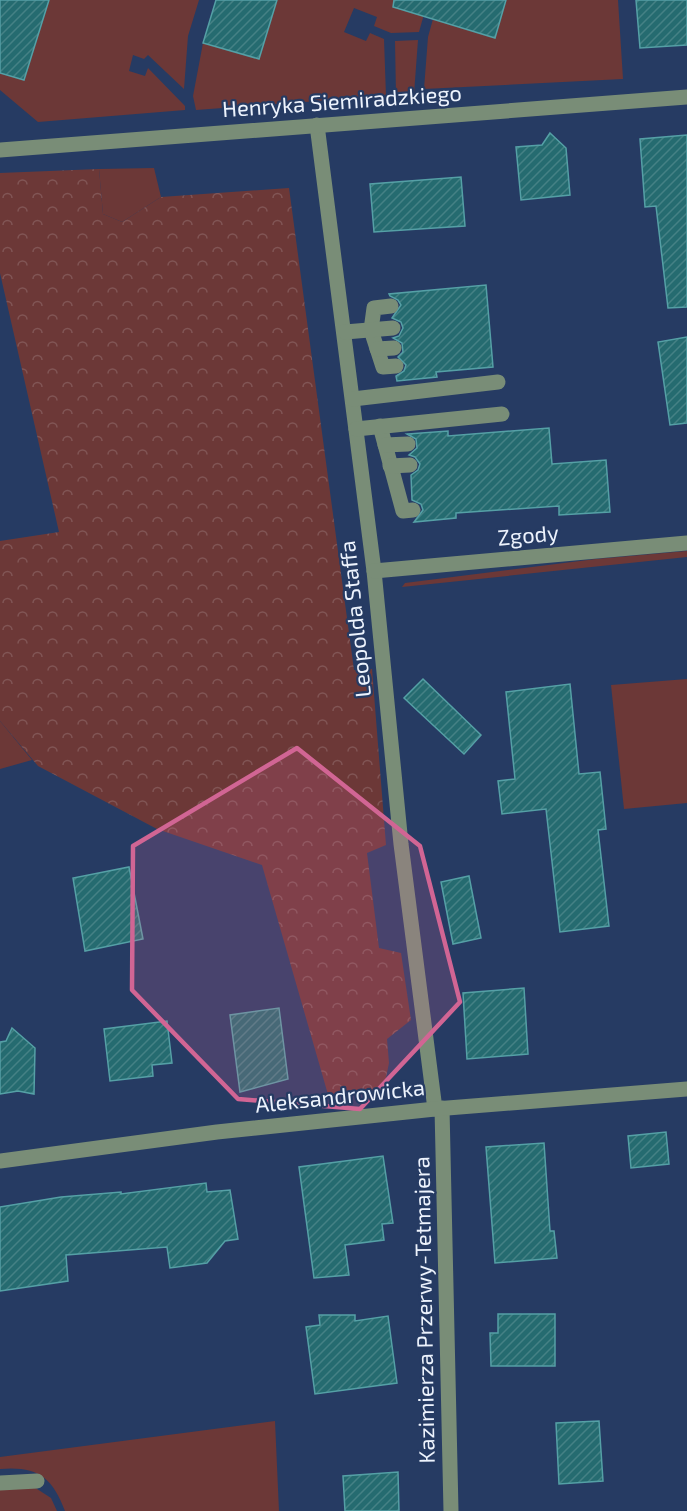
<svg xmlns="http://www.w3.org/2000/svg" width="687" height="1511" font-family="'Exo 2',sans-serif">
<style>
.grass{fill:#6c3837}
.forest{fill:url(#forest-crowns)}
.building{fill:url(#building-hatch);stroke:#55a0a6;stroke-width:1.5}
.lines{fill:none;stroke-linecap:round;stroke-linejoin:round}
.minor{stroke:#798d77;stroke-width:15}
.marked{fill:#d16594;fill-opacity:0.2;stroke:#d16594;stroke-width:4.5;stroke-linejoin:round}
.labels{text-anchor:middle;stroke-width:4.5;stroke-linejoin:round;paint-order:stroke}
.street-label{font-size:22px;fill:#edf3fd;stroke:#263b63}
</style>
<defs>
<pattern id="forest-crowns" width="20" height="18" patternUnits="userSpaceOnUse" patternTransform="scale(1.5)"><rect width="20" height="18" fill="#6c3837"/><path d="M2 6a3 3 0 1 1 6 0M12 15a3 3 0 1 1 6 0" fill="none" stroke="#815555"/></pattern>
<pattern id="building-hatch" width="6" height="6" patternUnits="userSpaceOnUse" patternTransform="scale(1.5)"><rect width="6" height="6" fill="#256b70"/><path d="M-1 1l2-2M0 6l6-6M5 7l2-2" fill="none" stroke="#458185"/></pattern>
</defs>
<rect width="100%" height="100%" fill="#263b63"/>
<g class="grass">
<path d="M 49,0 L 199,0 L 188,36 L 184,89 L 148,55 L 144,59 L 133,55 L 129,71 L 145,76 L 148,68 L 185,106 L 185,110 L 38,122 L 0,90 L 0,73 L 24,80 Z"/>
<path d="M 277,0 L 428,0 L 419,32 L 391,33 L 374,26 L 377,17 L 354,8 L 344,32 L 366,41 L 370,33 L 384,39 L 386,96 L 196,110 L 193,96 L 203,43 L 259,59 Z"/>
<path d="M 506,0 L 618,0 L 623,79 L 424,89 L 428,37 L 433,19 L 494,38 Z"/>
<path d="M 418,40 L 414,94 L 396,95 L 395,41 Z"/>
<path d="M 154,168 L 161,197 L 122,222 L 103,214 L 99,169 Z"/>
<path d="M 687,551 L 687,557 L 402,587 L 405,583 L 596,559 Z"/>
<path d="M 687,679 L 687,803 L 624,809 L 611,685 Z"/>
<path d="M 0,721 L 32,760 L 0,769 Z"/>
<path d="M 275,1421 L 279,1511 L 65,1511 C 52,1476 36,1466 0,1469 L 0,1457 Z"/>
<path d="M 34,1487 L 51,1498 L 57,1511 L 0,1511 L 0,1489 Z"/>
</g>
<path class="forest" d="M 99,169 L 103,214 L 122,222 L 161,197 L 289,188 L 354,670 L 372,669 L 386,845 L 367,853 L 379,948 L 401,953 L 411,1020 L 387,1039 L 389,1063 L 383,1092 L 329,1098 L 262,865 L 157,829 L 38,766 L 0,721 L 0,541 L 59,532 L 0,273 L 0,173 Z"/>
<g class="building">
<path d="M 0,0 L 49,0 L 24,80 L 0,73 Z"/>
<path d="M 216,0 L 277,0 L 259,59 L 203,43 Z"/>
<path d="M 394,0 L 506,0 L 495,38 L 393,7 Z"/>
<path d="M 636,0 L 687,0 L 687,45 L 640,48 Z"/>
<path d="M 550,133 L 566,148 L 570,195 L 521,200 L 516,147 L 542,145 Z"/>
<path d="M 687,135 L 687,307 L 668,308 L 656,206 L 645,207 L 640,139 Z"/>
<path d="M 461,177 L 465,226 L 374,232 L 370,184 Z"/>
<path d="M 486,285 L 493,367 L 436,372 L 437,377 L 397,381 L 396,376 L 404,371 L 406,365 L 398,357 L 403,352 L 402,343 L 393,338 L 399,336 L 403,328 L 401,322 L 392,318 L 401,305 L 398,300 L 390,296 L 389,294 Z"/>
<path d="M 687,337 L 687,423 L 670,425 L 658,342 Z"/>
<path d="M 549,428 L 552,464 L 606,460 L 610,512 L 559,515 L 559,506 L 456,513 L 456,518 L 414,522 L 423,510 L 421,504 L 412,500 L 411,475 L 418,470 L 420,464 L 415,457 L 409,455 L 417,448 L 416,439 L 407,434 L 448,431 L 448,436 Z"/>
<path d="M 423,679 L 481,735 L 464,754 L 404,698 Z"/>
<path d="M 570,684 L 579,774 L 600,772 L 606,829 L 598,830 L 609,926 L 560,932 L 546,809 L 502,814 L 498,781 L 515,779 L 506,692 Z"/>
<path d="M 129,867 L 143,939 L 85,951 L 73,878 Z"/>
<path d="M 469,876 L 481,938 L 453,944 L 441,882 Z"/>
<path d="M 524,988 L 528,1054 L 467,1059 L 463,993 Z"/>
<path d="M 279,1008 L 288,1079 L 240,1092 L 230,1015 Z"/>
<path d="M 167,1021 L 172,1063 L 152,1065 L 153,1076 L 110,1081 L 104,1029 Z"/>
<path d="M 12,1028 L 35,1048 L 34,1094 L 18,1091 L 0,1094 L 0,1042 L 6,1041 Z"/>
<path d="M 666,1132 L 669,1164 L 631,1168 L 628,1136 Z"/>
<path d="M 544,1143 L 550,1231 L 554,1231 L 557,1258 L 495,1263 L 486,1147 Z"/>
<path d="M 383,1156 L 393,1223 L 382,1224 L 384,1240 L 345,1245 L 349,1275 L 314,1278 L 299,1167 Z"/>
<path d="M 206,1183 L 207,1192 L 230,1190 L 238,1239 L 225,1241 L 207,1263 L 170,1268 L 167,1247 L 66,1255 L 68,1281 L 0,1291 L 0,1207 L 61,1197 L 121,1192 L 121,1194 Z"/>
<path d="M 498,1314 L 555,1314 L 555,1366 L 491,1366 L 490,1333 L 498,1333 Z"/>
<path d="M 319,1315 L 355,1315 L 355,1321 L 388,1316 L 397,1383 L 315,1394 L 306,1327 L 320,1325 Z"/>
<path d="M 599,1421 L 603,1481 L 559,1484 L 556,1423 Z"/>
<path d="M 398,1472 L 399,1511 L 345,1511 L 343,1476 Z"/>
</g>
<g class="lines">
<g class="minor">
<path d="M 317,125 L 374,571 L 401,844 L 435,1109"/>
<path d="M 0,150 L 687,97"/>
<path d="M 391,306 L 374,308 L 371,330 L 383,367 L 396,366"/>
<path d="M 345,332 L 393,328"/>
<path d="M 377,349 L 394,348"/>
<path d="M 353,399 L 498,382"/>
<path d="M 380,426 L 403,511 L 413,510"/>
<path d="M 356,429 L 502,414"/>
<path d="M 385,445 L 408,444"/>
<path d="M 390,466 L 410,465"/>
<path d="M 374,571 L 687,543"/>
<path d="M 442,1108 L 451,1511"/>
<path d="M 0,1161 L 217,1132 L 435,1109 L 687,1089"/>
<path d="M 0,1483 L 37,1481"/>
</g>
</g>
<path class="marked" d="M 297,748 L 420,846 L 460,1002 L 360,1109 L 238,1099 L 132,990 L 133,846 Z"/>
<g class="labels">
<g class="street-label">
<text transform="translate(342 101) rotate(-4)" y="8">Henryka Siemiradzkiego</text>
<text transform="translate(528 535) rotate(-5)" y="8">Zgody</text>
<text transform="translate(355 619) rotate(-96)" y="8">Leopolda Staffa</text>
<text transform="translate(340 1096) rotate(-6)" y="8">Aleksandrowicka</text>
<text transform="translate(424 1310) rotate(-91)" y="8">Kazimierza Przerwy-Tetmajera</text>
</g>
</g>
</svg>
